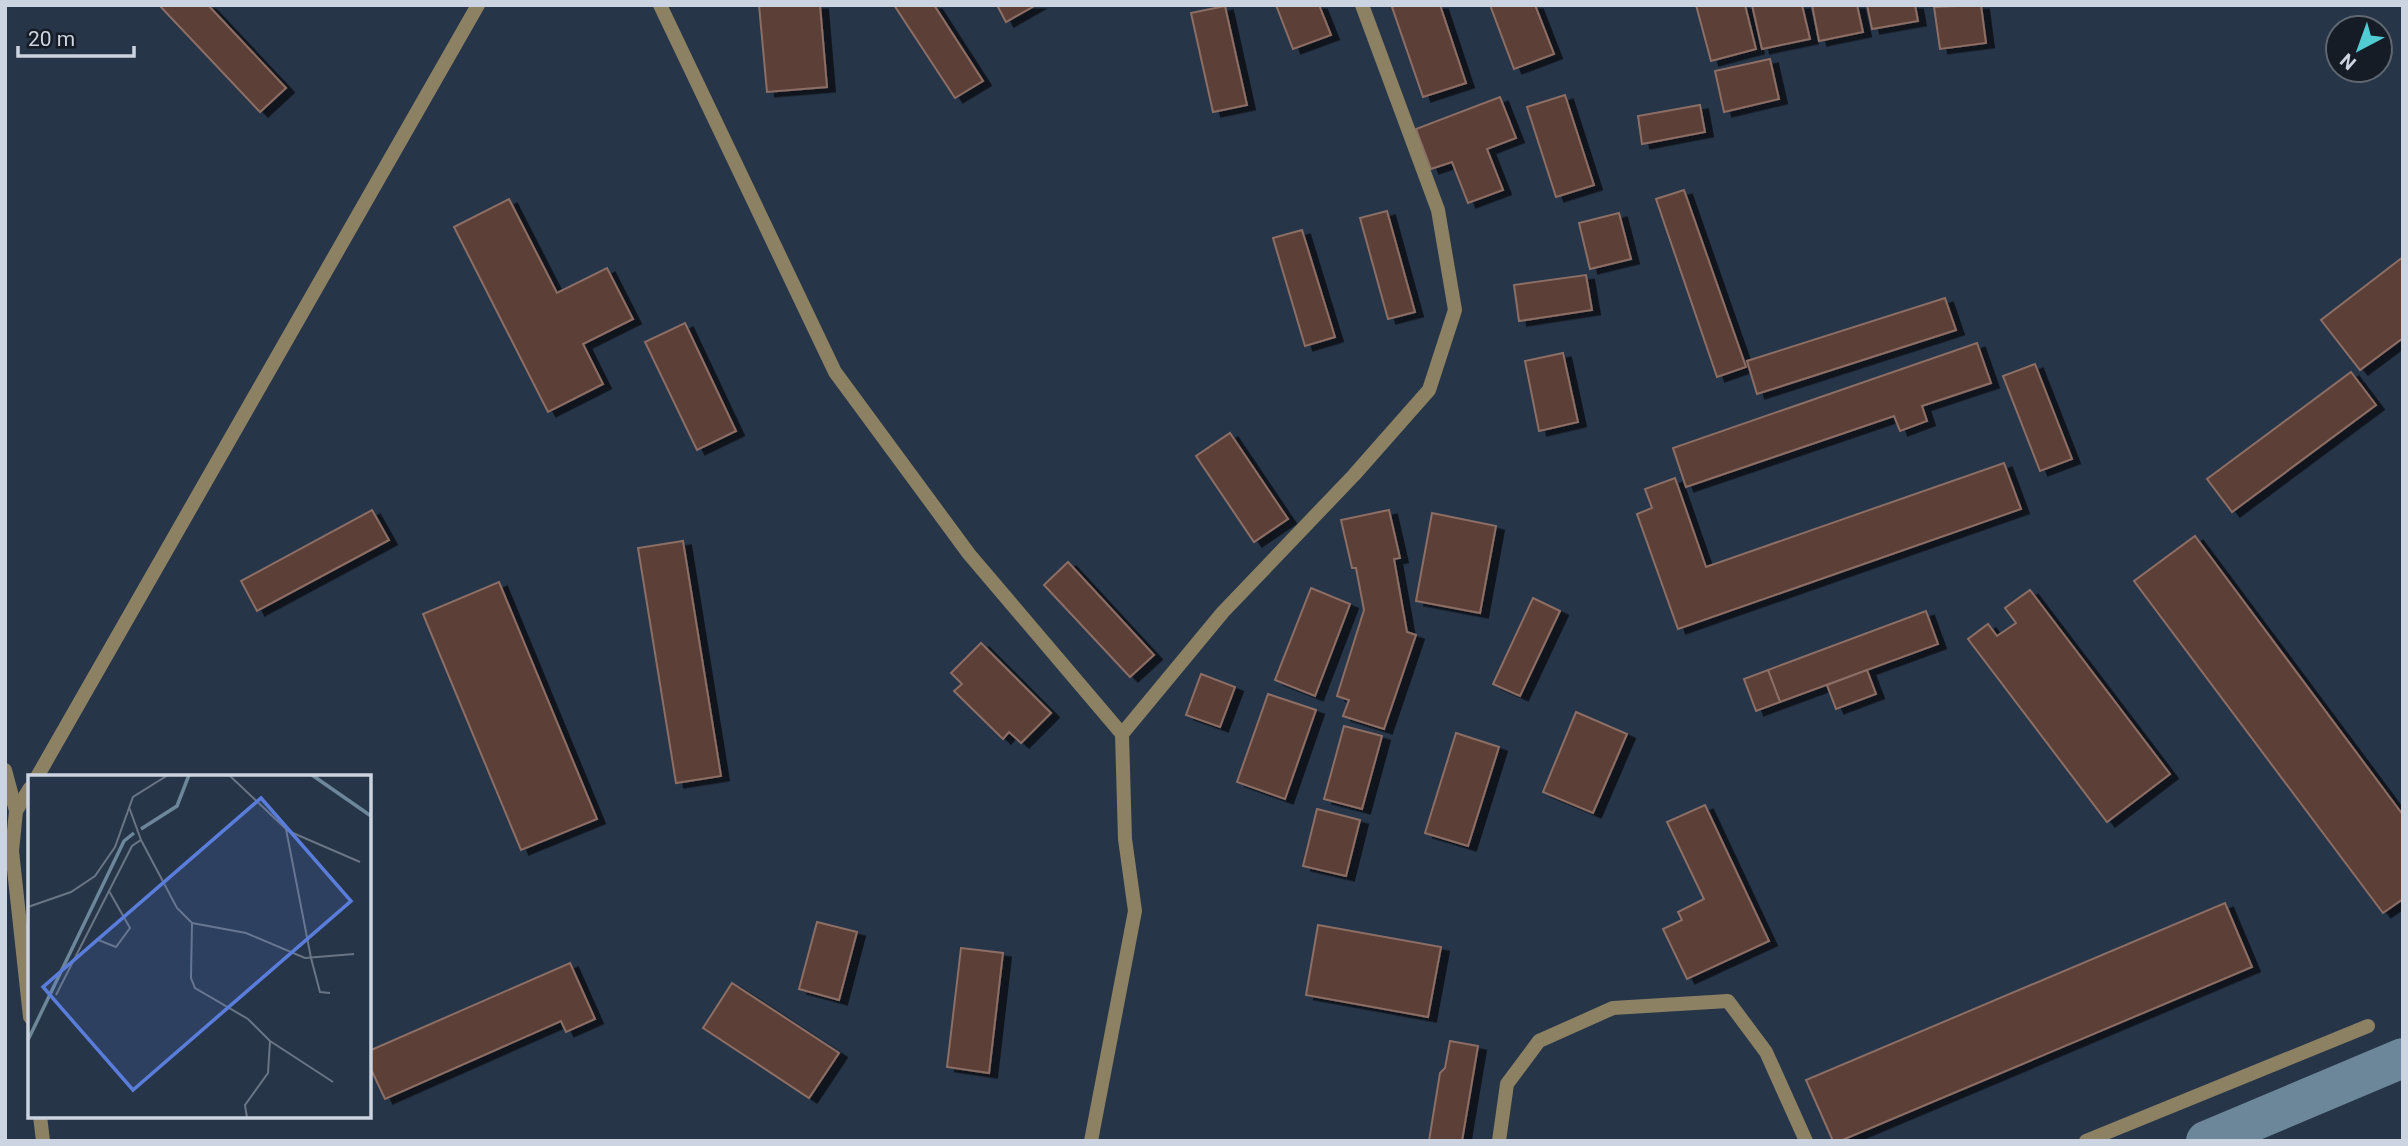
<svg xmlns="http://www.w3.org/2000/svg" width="2408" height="1146" font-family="Roboto,sans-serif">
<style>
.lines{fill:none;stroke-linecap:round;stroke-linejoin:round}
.canal{stroke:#6c8799;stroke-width:40}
.building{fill:#5b3f37;stroke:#8c6e65;stroke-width:2;filter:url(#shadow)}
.street{stroke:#8c8162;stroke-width:14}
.inset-river{fill:none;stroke:#6c8799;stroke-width:3.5}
.inset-road{fill:none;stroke:#697585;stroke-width:2}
.view{fill:#5a7ddb;fill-opacity:0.15;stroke:#5a7ddb;stroke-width:3.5}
.inset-edge{fill:none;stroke:#cbd4e0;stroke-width:3.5}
</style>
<defs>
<filter id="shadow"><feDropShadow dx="8" dy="4.5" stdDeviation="0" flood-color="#0009"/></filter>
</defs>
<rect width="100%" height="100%" fill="#273549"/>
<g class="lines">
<path class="canal" d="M 2206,1141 L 2403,1058"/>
</g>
<g class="building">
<path d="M 159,5 L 208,5 L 286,88 L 260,112 Z"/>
<path d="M 759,5 L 820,5 L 827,87 L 767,92 Z"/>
<path d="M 894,5 L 934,5 L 983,81 L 955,98 Z"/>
<path d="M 997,5 L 1036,5 L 1006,22 Z"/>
<path d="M 1276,5 L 1319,5 L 1331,35 L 1293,49 Z"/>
<path d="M 1397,5 L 1440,5 L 1466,83 L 1423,97 L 1392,7 Z"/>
<path d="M 1490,5 L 1535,5 L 1554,54 L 1514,69 Z"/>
<path d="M 1696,5 L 1745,5 L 1756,49 L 1711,61 Z"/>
<path d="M 1752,5 L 1802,5 L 1810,39 L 1762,49 Z"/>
<path d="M 1812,5 L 1857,5 L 1863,32 L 1819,41 Z"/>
<path d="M 1867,5 L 1915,5 L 1918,21 L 1872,29 Z"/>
<path d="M 1981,5 L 1986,43 L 1940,49 L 1934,7 Z"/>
<path d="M 1225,6 L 1247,105 L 1213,112 L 1191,13 Z"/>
<path d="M 1770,59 L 1779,99 L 1724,112 L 1715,71 Z"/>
<path d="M 1565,95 L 1594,185 L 1556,197 L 1527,107 Z"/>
<path d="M 1500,97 L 1516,138 L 1487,149 L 1503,190 L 1468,203 L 1452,162 L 1431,169 L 1416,129 Z"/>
<path d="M 1700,105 L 1705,132 L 1642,144 L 1638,116 Z"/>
<path d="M 1684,190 L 1746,367 L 1717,377 L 1656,199 Z"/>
<path d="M 509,199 L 557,293 L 607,268 L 633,319 L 583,344 L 603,384 L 548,412 L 454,227 Z"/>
<path d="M 1387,211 L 1415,312 L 1388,319 L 1360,218 Z"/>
<path d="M 1619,213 L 1631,259 L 1590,269 L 1579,223 Z"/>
<path d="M 1302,230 L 1335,337 L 1305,346 L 1273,238 Z"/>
<path d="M 2403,257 L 2403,338 L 2360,370 L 2321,320 Z"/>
<path d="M 1586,275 L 1592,310 L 1519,321 L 1514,285 Z"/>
<path d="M 1945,298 L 1956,330 L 1757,394 L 1747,361 Z"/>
<path d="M 685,323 L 736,431 L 697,450 L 645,342 Z"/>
<path d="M 1977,343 L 1991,383 L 1922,406 L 1927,421 L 1900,431 L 1894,416 L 1686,487 L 1673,448 Z"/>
<path d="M 1563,353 L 1578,422 L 1539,431 L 1525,361 Z"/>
<path d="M 2035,364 L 2072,459 L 2040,471 L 2003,376 Z"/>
<path d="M 2351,372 L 2376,405 L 2232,512 L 2207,479 Z"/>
<path d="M 1230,433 L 1288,519 L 1254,542 L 1196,456 Z"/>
<path d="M 2004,463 L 2021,509 L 1678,629 L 1637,514 L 1652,508 L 1645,489 L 1675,478 L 1706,567 Z"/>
<path d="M 372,510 L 389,540 L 257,611 L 241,581 Z"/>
<path d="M 1389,510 L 1400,558 L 1394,559 L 1407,632 L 1416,635 L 1384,729 L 1343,716 L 1349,700 L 1337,696 L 1364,610 L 1356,568 L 1352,568 L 1341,520 Z"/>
<path d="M 1432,513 L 1496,526 L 1480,613 L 1416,601 Z"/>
<path d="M 2195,536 L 2403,815 L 2403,899 L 2383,913 L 2134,581 Z"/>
<path d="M 683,541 L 721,776 L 676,783 L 638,548 Z"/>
<path d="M 1068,562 L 1154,655 L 1130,677 L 1044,585 Z"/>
<path d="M 499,582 L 597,819 L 521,850 L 423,614 Z"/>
<path d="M 1311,588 L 1350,604 L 1315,696 L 1275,680 Z"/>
<path d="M 2030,590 L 2170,774 L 2107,822 L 1968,639 L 1988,624 L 1997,636 L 2016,623 L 2005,608 Z"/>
<path d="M 1533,598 L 1560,611 L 1520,696 L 1493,684 Z"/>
<path d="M 1926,611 L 1938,644 L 1780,702 L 1768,670 Z"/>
<path d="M 981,643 L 1051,713 L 1021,743 L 1009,732 L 1003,739 L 954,691 L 962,684 L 951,673 Z"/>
<path d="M 1768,670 L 1780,702 L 1756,711 L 1744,679 Z"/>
<path d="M 1867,670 L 1876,694 L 1836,709 L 1827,685 Z"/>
<path d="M 1201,674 L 1235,687 L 1220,727 L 1186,715 Z"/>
<path d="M 1268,694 L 1316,710 L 1285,799 L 1237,782 Z"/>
<path d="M 1576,712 L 1627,734 L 1593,813 L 1543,792 Z"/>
<path d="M 1344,726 L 1382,736 L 1362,809 L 1324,799 Z"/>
<path d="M 1456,733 L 1499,747 L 1468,846 L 1425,833 Z"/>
<path d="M 1705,805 L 1769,941 L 1687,979 L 1663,929 L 1682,920 L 1678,912 L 1704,899 L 1667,822 Z"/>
<path d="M 1317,809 L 1360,820 L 1346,876 L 1303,866 Z"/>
<path d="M 2225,903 L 2252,967 L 1840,1141 L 1833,1141 L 1806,1080 Z"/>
<path d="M 817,922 L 857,932 L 839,1000 L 799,989 Z"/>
<path d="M 1318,925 L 1441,947 L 1428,1017 L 1306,995 Z"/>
<path d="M 961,948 L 1003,953 L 989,1073 L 947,1067 Z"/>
<path d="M 570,963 L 595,1019 L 566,1032 L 561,1021 L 385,1099 L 369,1065 L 369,1051 Z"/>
<path d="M 732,983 L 839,1053 L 809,1098 L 703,1028 Z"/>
<path d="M 1450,1041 L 1478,1046 L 1462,1141 L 1429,1141 L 1440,1073 L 1445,1068 Z"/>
</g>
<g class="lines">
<g class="street">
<path d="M 660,5 L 835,372 L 969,554 L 1122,734"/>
<path d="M 5,770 L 16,811"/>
<path d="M 37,777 L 478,5"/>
<path d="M 30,788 L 16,811 L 12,851 L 30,1017"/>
<path d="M 40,1116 L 43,1141"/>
<path d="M 1091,1141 L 1135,911 L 1125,839 L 1122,734 L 1223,612 L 1354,475 L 1429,390 L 1455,310 L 1438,210 L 1362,5"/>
<path d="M 1499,1141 L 1507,1084 L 1539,1041 L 1613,1008 L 1728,1001 L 1766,1052 L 1806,1141"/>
<path d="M 2086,1141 L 2368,1026"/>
</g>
</g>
<g transform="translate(28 775)">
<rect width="343" height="343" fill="#273549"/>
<path class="inset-river" d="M 284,0 L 343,41M 113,54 L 149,31 L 161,0M 0,265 L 96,66 L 106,58"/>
<path class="inset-road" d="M 201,0 L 258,54 L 283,183 L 292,217 L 302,218M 101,32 L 113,65M 258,55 L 332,87M 0,132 L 43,117 L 67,101 L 87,72 L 105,22 L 140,0M 164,148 L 218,158 L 277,183 L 326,179M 68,164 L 88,172 L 102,153 L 81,116 L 104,71 L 113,65 L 149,133 L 164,148 L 163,203 L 167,213 L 220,244 L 242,266M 28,220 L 81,116M 219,343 L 217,330 L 240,298 L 242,266 L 305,307"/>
<path class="view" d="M 233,23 L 323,126 L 105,315 L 15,212 Z"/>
<rect width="343" height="343" class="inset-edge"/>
</g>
<rect width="2408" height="1146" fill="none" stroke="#cbd4e0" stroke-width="14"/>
<g transform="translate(2359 49) rotate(221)"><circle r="33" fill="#161c25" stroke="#5e6670" stroke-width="2"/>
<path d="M0-5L12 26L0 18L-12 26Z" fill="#51ccd3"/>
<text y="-10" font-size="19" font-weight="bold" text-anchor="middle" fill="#cbd4e0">N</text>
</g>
<path d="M18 46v10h116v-10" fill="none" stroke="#cbd4e0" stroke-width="3.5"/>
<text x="28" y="46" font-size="21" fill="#cbd4e0" stroke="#161c25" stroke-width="5" paint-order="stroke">20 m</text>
</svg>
